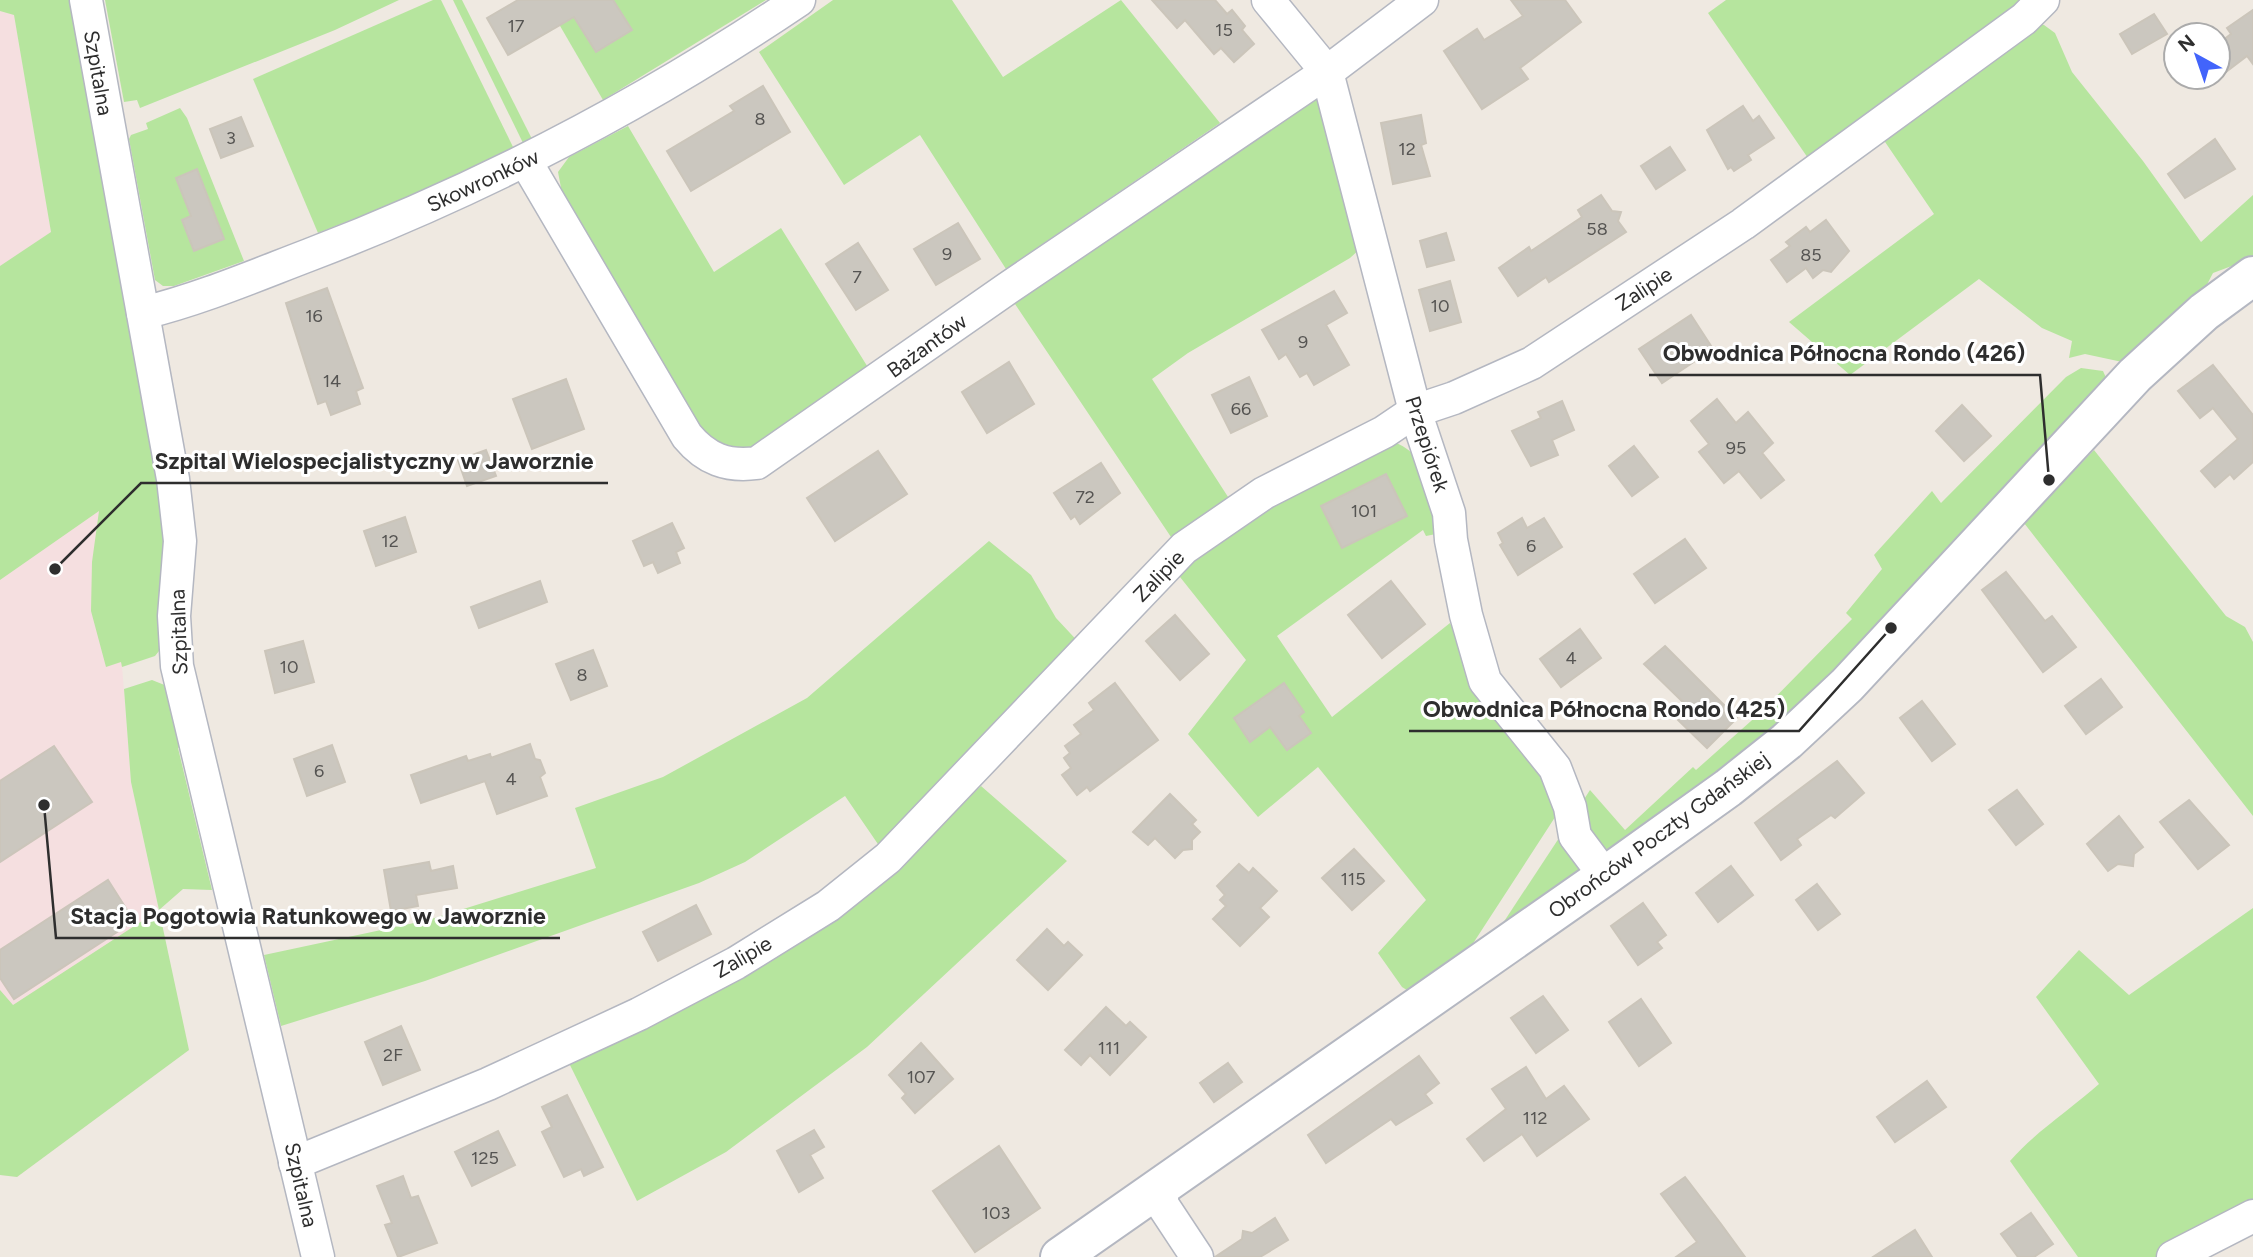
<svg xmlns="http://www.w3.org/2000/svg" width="2253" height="1257" font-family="Figtree,sans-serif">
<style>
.medical{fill:#f5dfe0}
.green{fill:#b6e59e}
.building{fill:#cbc7bf;stroke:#cbc5ba;stroke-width:2}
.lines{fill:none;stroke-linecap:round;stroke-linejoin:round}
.street-casing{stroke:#b4b7c1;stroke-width:35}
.secondary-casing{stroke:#b4b7c1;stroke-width:42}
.street{stroke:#fff;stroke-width:32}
.secondary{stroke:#fff;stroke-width:38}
.labels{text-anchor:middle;stroke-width:6;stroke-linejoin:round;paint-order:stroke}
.number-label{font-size:18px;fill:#555452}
.street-label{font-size:21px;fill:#2e2e2e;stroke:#fff}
.leader{fill:none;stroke:#2e2e2e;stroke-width:2.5}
.callout-dot{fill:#2e2e2e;stroke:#fff;stroke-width:2.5}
.callout-label{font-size:23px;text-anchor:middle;font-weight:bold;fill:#2e2e2e;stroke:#fff;stroke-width:6;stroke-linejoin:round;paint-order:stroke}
</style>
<rect width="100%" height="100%" fill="#efe9e1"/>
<path class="medical" d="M 0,11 L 14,15 L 119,627 L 131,782 L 189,1050 L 17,1177 L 0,1175 Z"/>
<g class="green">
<path d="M 0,0 L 75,0 L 168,522 L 163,646 L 155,656 L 122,667 L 121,662 L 106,667 L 91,611 L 92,562 L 99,511 L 0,580 L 0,266 L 51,232 L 14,15 L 0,11 Z"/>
<path d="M 105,0 L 399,0 L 335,30 L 140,108 L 137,100 L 124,102 Z"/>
<path d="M 433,0 L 441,0 L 514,149 L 394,203 L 318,233 L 253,79 Z"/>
<path d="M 453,0 L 462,0 L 532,139 L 523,143 Z"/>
<path d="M 545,0 L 766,0 L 603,100 Z"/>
<path d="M 833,0 L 952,0 L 1003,77 L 1121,0 L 1220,123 L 1006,269 L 920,135 L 844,185 L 759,52 Z"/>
<path d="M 1726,0 L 2020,0 L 2021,2 L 1810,161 L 1708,13 Z"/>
<path d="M 2033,22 L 2044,25 L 2055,33 L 2072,72 L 2143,161 L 2201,242 L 2253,195 L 2253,258 L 2213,273 L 2200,298 L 2127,363 L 2085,354 L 2069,358 L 2072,341 L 2042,328 L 1979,279 L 1850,375 L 1789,322 L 1934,214 L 1881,136 Z"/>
<path d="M 1316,95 L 1361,248 L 1350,258 L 1188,353 L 1152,379 L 1230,500 L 1173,540 L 1013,301 Z"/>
<path d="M 180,108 L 187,118 L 244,261 L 174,286 L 163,286 L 155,280 L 129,139 L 131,135 L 148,129 L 146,123 Z"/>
<path d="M 628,126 L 714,272 L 781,228 L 869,369 C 844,387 763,456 736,451 C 716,448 706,437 693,422 L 562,193 L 558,172 L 569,157 Z"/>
<path d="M 2081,368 L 2103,371 L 2108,382 L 1782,726 L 1621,848 L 1605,849 L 1591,844 L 1581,804 L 1590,790 L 1625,830 L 1693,767 L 1696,770 L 1760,713 L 1852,619 L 1846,613 L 1882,569 L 1874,555 L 1932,491 L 1941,503 L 2066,377 Z"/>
<path d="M 1387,441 C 1427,446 1437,500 1441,533 L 1426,536 L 1423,530 L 1277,636 L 1332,717 L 1450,623 L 1460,644 L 1532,748 L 1561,808 L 1472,945 L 1464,955 L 1410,992 L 1402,987 L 1378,953 L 1426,900 L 1318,767 L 1258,817 L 1188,734 L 1246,660 L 1180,577 L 1180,568 L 1239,521 Z"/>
<path d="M 2094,450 L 2226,616 L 2245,627 L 2253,642 L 2253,816 L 2024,523 Z"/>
<path d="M 989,541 L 1031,575 L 1056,618 L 1084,648 L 882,850 L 845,796 L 745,862 L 699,883 L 425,981 L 281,1026 L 264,955 L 428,920 L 596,868 L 575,808 L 663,777 L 807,698 Z"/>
<path d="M 152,680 L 167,686 L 183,744 L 178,748 L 212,890 L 183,889 L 159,910 L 189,1050 L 17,1177 L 0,1175 L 0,990 L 13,1005 L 159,910 L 131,782 L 124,689 Z"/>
<path d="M 981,786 L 1067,861 L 867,1047 L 726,1152 L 637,1201 L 568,1061 L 897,864 Z"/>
<path d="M 1561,835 L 1583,874 L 1503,930 L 1503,923 Z"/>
<path d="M 2253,908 L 2253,1212 L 2170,1257 L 2078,1257 L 2010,1161 C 2034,1133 2071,1109 2099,1084 L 2036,997 L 2079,950 L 2129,995 Z"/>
</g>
<g class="building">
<path d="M 518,0 L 613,0 L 632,30 L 596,52 L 574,17 L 508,55 L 487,18 Z"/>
<path d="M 1152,0 L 1215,0 L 1227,14 L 1232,10 L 1245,26 L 1242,30 L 1254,44 L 1234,62 L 1221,48 L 1214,54 L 1185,20 L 1177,28 Z"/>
<path d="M 1511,0 L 1565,0 L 1581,22 L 1520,68 L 1528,79 L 1482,109 L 1444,51 L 1477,29 L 1484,40 L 1523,16 Z"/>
<path d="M 2253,10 L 2253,64 L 2247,56 L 2218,78 L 2218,44 L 2231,34 L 2227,28 Z"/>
<path d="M 2154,14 L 2167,34 L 2132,54 L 2120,34 Z"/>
<path d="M 763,86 L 790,132 L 691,191 L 667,151 L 734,111 L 730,106 Z"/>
<path d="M 1743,106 L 1753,121 L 1759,116 L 1774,138 L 1748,155 L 1751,160 L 1734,171 L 1731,167 L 1728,169 L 1707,130 Z"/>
<path d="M 1421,115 L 1426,143 L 1421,145 L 1430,176 L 1393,184 L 1381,123 Z"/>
<path d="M 241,117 L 253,146 L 221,158 L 210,129 Z"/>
<path d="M 2215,139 L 2235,169 L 2185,198 L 2168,174 Z"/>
<path d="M 1670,147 L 1685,170 L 1656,189 L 1641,166 Z"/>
<path d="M 197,169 L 224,239 L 194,251 L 182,220 L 191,216 L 176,178 Z"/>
<path d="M 1601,195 L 1612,211 L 1621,212 L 1618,221 L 1626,232 L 1549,282 L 1546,277 L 1518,296 L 1499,268 L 1529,247 L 1531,251 L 1582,217 L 1578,210 Z"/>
<path d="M 1826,220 L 1849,251 L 1831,272 L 1823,270 L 1813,278 L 1806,268 L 1787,282 L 1771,260 L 1790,246 L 1786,242 L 1806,227 L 1810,232 Z"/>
<path d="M 958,223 L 980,259 L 936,285 L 914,249 Z"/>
<path d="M 1446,233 L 1454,260 L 1427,267 L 1420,241 Z"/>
<path d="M 858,243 L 888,290 L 856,310 L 826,264 Z"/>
<path d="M 1450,281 L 1461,322 L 1430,331 L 1419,290 Z"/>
<path d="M 327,288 L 363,388 L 356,391 L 360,404 L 331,415 L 326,401 L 318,404 L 286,303 Z"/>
<path d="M 1334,291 L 1347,313 L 1326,325 L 1349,365 L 1314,385 L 1307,373 L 1300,377 L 1286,354 L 1279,359 L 1262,330 Z"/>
<path d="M 1691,315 L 1713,349 L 1662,383 L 1639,349 Z"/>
<path d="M 1009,362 L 1034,404 L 987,433 L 962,392 Z"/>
<path d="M 2213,365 L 2253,415 L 2253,462 L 2234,479 L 2230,474 L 2215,487 L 2201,471 L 2238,439 L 2213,408 L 2200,418 L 2178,391 Z"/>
<path d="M 1249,377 L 1267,416 L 1231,433 L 1212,395 Z"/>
<path d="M 566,379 L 584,429 L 532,449 L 513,399 Z"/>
<path d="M 1717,399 L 1736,423 L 1748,412 L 1773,443 L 1762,453 L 1784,480 L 1761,498 L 1739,471 L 1724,483 L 1699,452 L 1709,444 L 1691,421 Z"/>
<path d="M 1562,401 L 1574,430 L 1552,440 L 1558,455 L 1531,466 L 1512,431 L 1541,418 L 1538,412 Z"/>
<path d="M 1962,405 L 1991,436 L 1964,461 L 1936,431 Z"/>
<path d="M 1634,446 L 1658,477 L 1632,496 L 1609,466 Z"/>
<path d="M 486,450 L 496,476 L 467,486 L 458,460 Z"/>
<path d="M 878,451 L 907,494 L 835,541 L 807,498 Z"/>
<path d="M 1101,463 L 1120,493 L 1080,524 L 1075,516 L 1071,519 L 1054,493 Z"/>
<path d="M 1386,474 L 1407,516 L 1342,548 L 1321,506 Z"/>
<path d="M 405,517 L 416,552 L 376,566 L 364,531 Z"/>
<path d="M 1522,518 L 1527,528 L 1544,518 L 1562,547 L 1518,575 L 1500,545 L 1503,543 L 1498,533 Z"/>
<path d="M 672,523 L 684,548 L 676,552 L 680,563 L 658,573 L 653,562 L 644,566 L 633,541 Z"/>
<path d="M 1685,539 L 1706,568 L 1655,603 L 1634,574 Z"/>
<path d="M 2006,572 L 2045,621 L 2052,616 L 2076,647 L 2043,672 L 1982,590 Z"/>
<path d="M 540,581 L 547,602 L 479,628 L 471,607 Z"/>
<path d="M 1391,581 L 1425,624 L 1382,658 L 1348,615 Z"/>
<path d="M 1175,615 L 1209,654 L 1180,680 L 1146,641 Z"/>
<path d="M 1580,629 L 1601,658 L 1561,687 L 1540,659 Z"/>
<path d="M 303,641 L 314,682 L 275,693 L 265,651 Z"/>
<path d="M 1665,646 L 1737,718 L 1707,748 L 1678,720 L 1689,708 L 1644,664 Z"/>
<path d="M 593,650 L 607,686 L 571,700 L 556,664 Z"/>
<path d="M 2101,679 L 2122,707 L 2086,734 L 2065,706 Z"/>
<path d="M 1115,683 L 1158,740 L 1090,791 L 1087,787 L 1077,795 L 1062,775 L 1071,768 L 1064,758 L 1070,753 L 1065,746 L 1081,734 L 1074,725 L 1094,710 L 1089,703 Z"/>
<path d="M 1284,683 L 1304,712 L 1299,716 L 1311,733 L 1287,750 L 1270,727 L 1250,742 L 1234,718 Z"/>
<path d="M 1922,701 L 1955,744 L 1932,761 L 1900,718 Z"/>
<path d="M 530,744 L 535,759 L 540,760 L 545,773 L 540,777 L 547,796 L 497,814 L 485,781 L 421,803 L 411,775 L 466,756 L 468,761 L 490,754 L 491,758 Z"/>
<path d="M 332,745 L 345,782 L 307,796 L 294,759 Z"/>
<path d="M 54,746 L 92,802 L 0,862 L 0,781 Z"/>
<path d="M 1837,761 L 1864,793 L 1835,818 L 1831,815 L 1797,839 L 1801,845 L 1781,860 L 1755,823 Z"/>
<path d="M 2017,790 L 2043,824 L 2016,845 L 1989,810 Z"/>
<path d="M 1170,794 L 1196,820 L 1192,824 L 1200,832 L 1192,840 L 1192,849 L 1183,850 L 1175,858 L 1155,838 L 1148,845 L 1133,832 Z"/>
<path d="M 2189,800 L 2229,845 L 2198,869 L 2160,822 Z"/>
<path d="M 2119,816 L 2143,847 L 2134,854 L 2133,866 L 2118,864 L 2108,871 L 2087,844 Z"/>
<path d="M 1354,849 L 1384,881 L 1352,910 L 1322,878 Z"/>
<path d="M 429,862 L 431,871 L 453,866 L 457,888 L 416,895 L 418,906 L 391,911 L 384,870 Z"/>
<path d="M 1239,864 L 1249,873 L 1253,868 L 1277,891 L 1260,908 L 1269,917 L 1240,946 L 1213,919 L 1226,906 L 1220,900 L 1225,895 L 1217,886 Z"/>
<path d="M 1731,866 L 1753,895 L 1718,922 L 1696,893 Z"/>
<path d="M 108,880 L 134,921 L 14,999 L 0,978 L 0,950 Z"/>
<path d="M 1817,884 L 1840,914 L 1818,930 L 1796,900 Z"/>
<path d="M 1643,903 L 1666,935 L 1657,942 L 1662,948 L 1638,965 L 1611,926 Z"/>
<path d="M 696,905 L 711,934 L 658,961 L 643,932 Z"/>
<path d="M 1047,929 L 1064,946 L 1068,942 L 1082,955 L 1048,990 L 1017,960 Z"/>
<path d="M 1543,996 L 1568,1030 L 1536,1053 L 1511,1018 Z"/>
<path d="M 1641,999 L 1671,1043 L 1639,1066 L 1609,1022 Z"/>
<path d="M 1106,1007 L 1126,1026 L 1130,1022 L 1146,1037 L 1110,1075 L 1090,1055 L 1081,1065 L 1065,1050 Z"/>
<path d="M 401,1026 L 420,1070 L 383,1085 L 365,1042 Z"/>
<path d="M 921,1043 L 953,1079 L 915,1113 L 902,1098 L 906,1094 L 889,1075 Z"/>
<path d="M 1419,1056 L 1439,1083 L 1425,1094 L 1432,1103 L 1396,1125 L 1391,1119 L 1326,1163 L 1308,1135 Z"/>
<path d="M 1228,1063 L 1242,1082 L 1214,1102 L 1200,1083 Z"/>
<path d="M 1526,1067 L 1546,1099 L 1564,1086 L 1589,1119 L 1537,1156 L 1522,1134 L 1484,1161 L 1467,1139 L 1506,1109 L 1492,1089 Z"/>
<path d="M 1927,1081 L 1946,1107 L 1895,1142 L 1877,1117 Z"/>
<path d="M 567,1095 L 603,1167 L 584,1176 L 581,1169 L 564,1177 L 542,1132 L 552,1127 L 542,1107 Z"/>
<path d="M 814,1130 L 824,1147 L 810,1155 L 823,1178 L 799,1192 L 777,1151 Z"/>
<path d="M 498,1131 L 515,1165 L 472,1186 L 455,1152 Z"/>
<path d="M 999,1146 L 1040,1208 L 975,1252 L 933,1191 Z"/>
<path d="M 403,1176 L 411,1198 L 418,1196 L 437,1243 L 398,1257 L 385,1225 L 392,1223 L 377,1186 Z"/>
<path d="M 1685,1177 L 1721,1224 L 1745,1257 L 1676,1257 L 1697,1242 L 1661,1194 Z"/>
<path d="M 2031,1213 L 2053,1244 L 2034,1257 L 2018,1257 L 2001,1234 Z"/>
<path d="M 1275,1218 L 1288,1240 L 1260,1257 L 1215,1257 L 1242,1239 L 1243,1231 L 1252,1233 Z"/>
<path d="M 1915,1230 L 1932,1257 L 1873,1257 Z"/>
</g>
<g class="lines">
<defs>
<g id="street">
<path d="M 86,0 L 173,479 L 180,541 L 174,616 L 177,666 L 318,1257"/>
<path d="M 1268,0 L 1327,72 L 1415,411 L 1449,513 L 1451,540 L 1466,615 L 1485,681 L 1555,768 L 1570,807 L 1575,836 L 1605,876"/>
<path d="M 526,162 L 687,436 C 706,459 727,467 757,463 L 1008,288 L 1327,72 L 1422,0"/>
<path d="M 143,313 C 200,299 254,276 309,255 C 482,189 645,104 799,0"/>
<path d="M 295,1163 L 488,1084 L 639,1014 L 736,963 L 828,906 L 888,858 L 1184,548 L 1264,493 L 1384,432 L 1415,411 L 1454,398 L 1532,363 L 1743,224 L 2024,19 L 2043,0"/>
<path d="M 1162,1186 L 1162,1204 L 1197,1257"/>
<path d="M 2173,1257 L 2253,1216"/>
</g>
<path id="secondary" d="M 1060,1257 L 1605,876 L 1728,788 L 1787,741 L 1847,685 L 2135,375 L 2204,312 L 2253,276"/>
</defs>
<use href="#street" class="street-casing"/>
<use href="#secondary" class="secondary-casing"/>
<use href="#street" class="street"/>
<use href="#secondary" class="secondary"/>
</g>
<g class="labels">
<g class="number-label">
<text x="516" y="32">17</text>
<text x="1224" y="36">15</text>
<text x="760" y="125">8</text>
<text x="231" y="144">3</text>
<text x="1407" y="155">12</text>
<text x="1597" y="235">58</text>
<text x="947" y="260">9</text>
<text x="1811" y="261">85</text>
<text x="857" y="283">7</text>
<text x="1440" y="312">10</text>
<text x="314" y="322">16</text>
<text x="1303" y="348">9</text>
<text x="332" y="387">14</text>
<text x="1241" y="415">66</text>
<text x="1736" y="454">95</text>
<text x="1085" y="503">72</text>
<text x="1364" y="517">101</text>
<text x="390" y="547">12</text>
<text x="1531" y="552">6</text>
<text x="1571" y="664">4</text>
<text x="289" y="673">10</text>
<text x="582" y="681">8</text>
<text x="319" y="777">6</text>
<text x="511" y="785">4</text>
<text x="1353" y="885">115</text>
<text x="1109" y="1054">111</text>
<text x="393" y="1061">2F</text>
<text x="921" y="1083">107</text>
<text x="1535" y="1124">112</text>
<text x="485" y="1164">125</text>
<text x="996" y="1219">103</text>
</g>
<g class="street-label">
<text transform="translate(98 73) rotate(80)" y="7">Szpitalna</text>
<text transform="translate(483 181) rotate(-25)" y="7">Skowronków</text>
<text transform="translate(1644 289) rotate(-33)" y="7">Zalipie</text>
<text transform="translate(927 346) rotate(-36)" y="7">Bażantów</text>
<text transform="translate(1427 444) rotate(72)" y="7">Przepiórek</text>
<text transform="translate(1159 576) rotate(-46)" y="7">Zalipie</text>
<text transform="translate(179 632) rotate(-92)" y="7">Szpitalna</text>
<text transform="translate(1659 835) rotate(-36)" y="7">Obrońców Poczty Gdańskiej</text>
<text transform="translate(743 957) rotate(-30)" y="7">Zalipie</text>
<text transform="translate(301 1185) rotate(77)" y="7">Szpitalna</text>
</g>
</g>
<path class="leader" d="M2049 480L2040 375H1649M55 569L141 483H608M1891 628L1799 731H1409M44 805L56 938H560"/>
<g class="callout-dot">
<circle cx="2049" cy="480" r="7"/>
<circle cx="55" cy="569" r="7"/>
<circle cx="1891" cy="628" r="7"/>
<circle cx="44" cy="805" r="7"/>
</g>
<g class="callout-label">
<text x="1844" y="361">Obwodnica Północna Rondo (426)</text>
<text x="374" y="469">Szpital Wielospecjalistyczny w Jaworznie</text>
<text x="1604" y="717">Obwodnica Północna Rondo (425)</text>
<text x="308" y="924">Stacja Pogotowia Ratunkowego w Jaworznie</text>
</g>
<g transform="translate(2197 56) rotate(320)"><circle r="33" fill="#ffffff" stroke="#ababab" stroke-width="2"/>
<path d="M0-5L12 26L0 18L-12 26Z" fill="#4264fb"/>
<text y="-10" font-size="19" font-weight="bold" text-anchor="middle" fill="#2e2e2e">N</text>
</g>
</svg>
